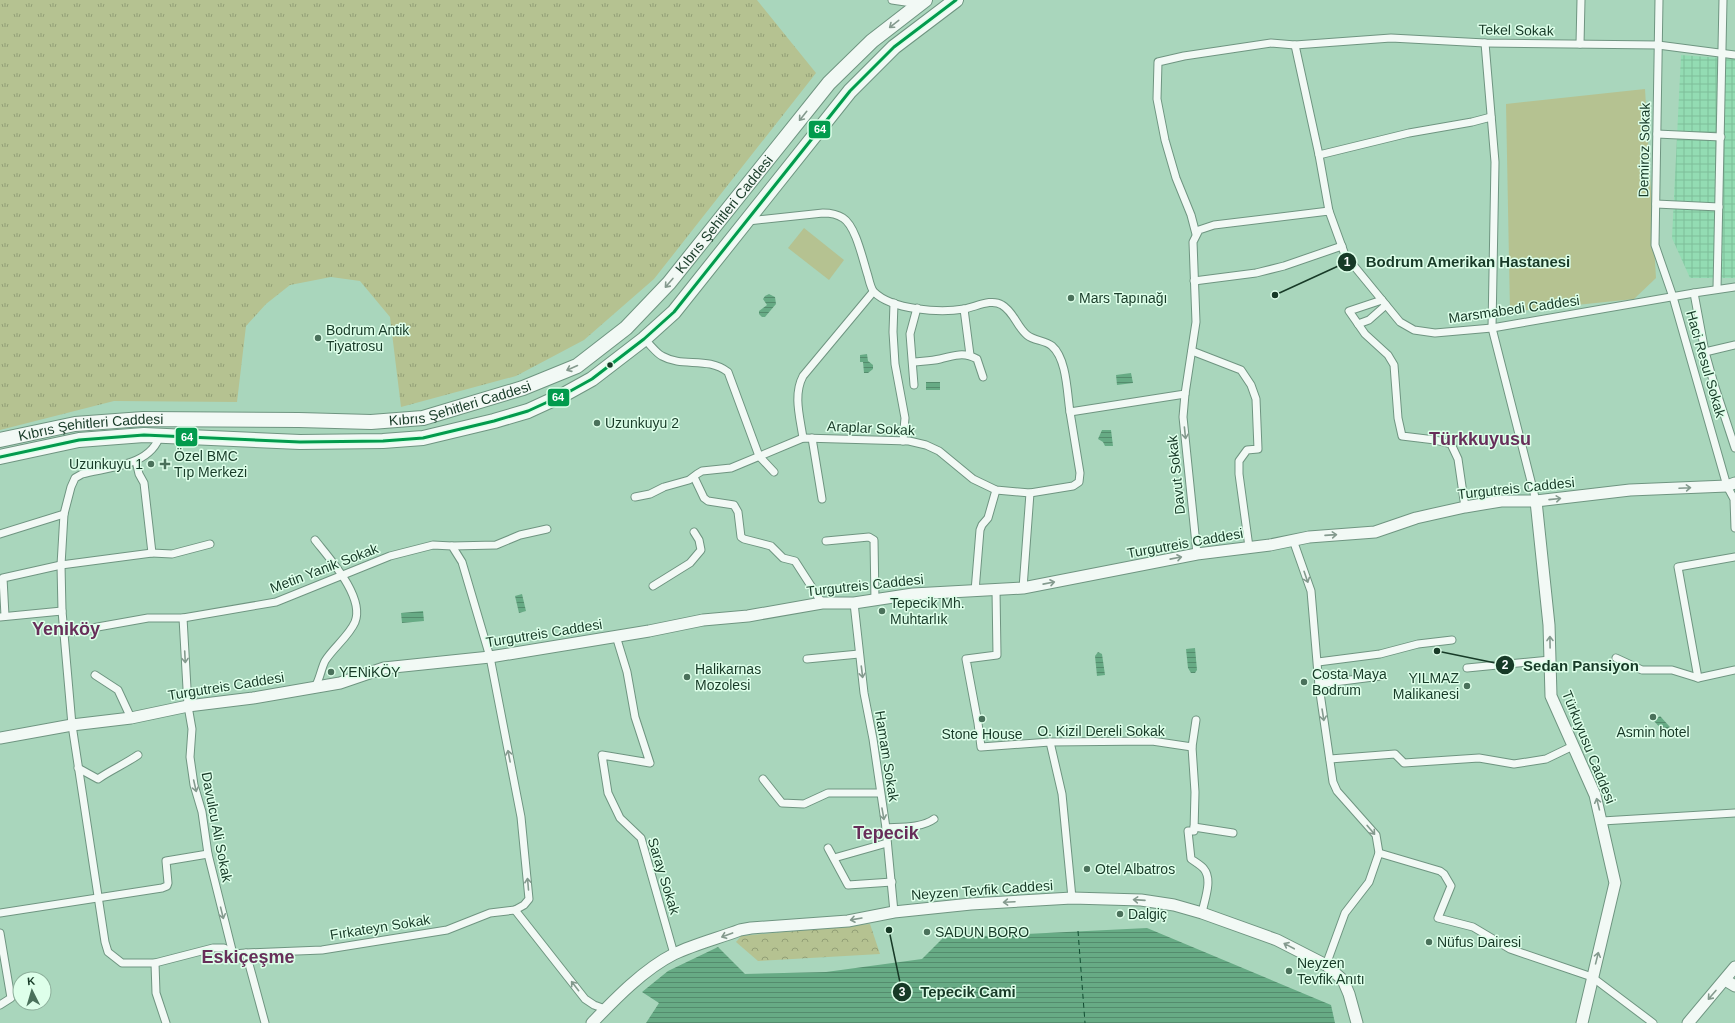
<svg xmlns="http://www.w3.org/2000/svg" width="1735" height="1023" font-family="Helvetica,sans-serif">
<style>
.industrial{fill:url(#industrial-grid)}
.grass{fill:url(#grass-tufts)}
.park{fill:url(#park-crowns)}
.pitch{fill:#b5c291}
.water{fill:url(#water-rules)}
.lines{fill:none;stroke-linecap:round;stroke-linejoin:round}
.ferry{stroke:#0f4c30;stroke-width:1;stroke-dasharray:5 4;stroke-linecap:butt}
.street-casing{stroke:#6f9581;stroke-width:9}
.secondary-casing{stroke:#6f9581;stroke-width:13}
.highway-casing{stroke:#6f9581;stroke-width:16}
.street{stroke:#f2f9f5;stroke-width:7}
.secondary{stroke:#f2f9f5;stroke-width:11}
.highway{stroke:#f2f9f5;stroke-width:14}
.bus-1-casing{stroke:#deffea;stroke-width:6}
.bus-1{stroke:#029b4d;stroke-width:3}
.oneway{stroke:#849a8e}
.poi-dot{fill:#4a715b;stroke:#deffea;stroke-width:1.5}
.bus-dot{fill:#173a27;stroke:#deffea;stroke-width:1.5}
.labels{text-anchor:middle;stroke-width:3;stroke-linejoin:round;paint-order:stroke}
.street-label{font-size:14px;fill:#173a27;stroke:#deffea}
.poi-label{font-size:14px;fill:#173a27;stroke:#deffea;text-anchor:start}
.district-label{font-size:18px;font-weight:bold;fill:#672e59;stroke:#deffea}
.leader{fill:none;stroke:#173a27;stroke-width:1.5}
.callout-dot{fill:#173a27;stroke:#deffea;stroke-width:1.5}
.mark-label{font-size:12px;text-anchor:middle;font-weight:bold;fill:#fff}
.callout-label{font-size:15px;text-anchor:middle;font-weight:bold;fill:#173a27;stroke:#deffea;stroke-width:3;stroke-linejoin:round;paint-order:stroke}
.line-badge{stroke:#deffea;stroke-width:1.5}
.badge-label{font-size:11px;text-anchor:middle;font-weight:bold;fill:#fff}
</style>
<defs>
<pattern id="industrial-grid" width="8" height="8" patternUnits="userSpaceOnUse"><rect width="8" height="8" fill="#93dcb3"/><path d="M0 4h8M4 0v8" fill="none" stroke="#7ebe9a"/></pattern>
<pattern id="grass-tufts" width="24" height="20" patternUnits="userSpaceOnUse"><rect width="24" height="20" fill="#b5c291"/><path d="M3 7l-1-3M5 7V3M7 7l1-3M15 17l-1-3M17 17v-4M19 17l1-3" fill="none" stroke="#929f76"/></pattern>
<pattern id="park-crowns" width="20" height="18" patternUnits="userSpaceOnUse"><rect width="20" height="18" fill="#b5c291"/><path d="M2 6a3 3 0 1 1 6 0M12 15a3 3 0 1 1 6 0" fill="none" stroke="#929f76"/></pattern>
<pattern id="water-rules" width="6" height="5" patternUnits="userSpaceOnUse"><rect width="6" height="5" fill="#67ab85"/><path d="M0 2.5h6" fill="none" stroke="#548c6d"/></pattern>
</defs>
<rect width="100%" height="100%" fill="#a9d6bc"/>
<path class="industrial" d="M 1681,55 L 1735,59 L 1735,278 L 1690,278 L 1672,238 Z"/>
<path class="grass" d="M 0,0 L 757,0 L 816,73 L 654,279 L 584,340 L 516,376 L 401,407 L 390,317 L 360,281 L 331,277 L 290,285 L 266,304 L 246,326 L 237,402 L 114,401 L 0,430 Z"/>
<path class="park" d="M 870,924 L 880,954 L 758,961 L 736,942 L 741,936 Z"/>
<g class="pitch">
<path d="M 1645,89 L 1656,278 L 1634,299 L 1510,312 L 1506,104 Z"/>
<path d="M 804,228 L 844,260 L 829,280 L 788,248 Z"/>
</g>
<g class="water">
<path d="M 769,294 L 775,297 L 776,304 L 765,317 L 762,317 L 759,314 L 759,311 L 767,305 L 763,299 L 765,296 Z"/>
<path d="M 867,354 L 868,361 L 873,365 L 873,369 L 868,373 L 864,373 L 863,362 L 860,362 L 860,355 Z"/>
<path d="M 1131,373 L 1133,383 L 1117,385 L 1116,375 Z"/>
<rect x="926" y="382" width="14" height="8"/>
<path d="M 1102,430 L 1111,430 L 1113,446 L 1105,446 L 1103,442 L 1098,439 Z"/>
<path d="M 522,594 L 526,611 L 519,613 L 515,596 Z"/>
<path d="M 423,611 L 424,621 L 402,623 L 401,613 Z"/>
<path d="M 1195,648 L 1197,670 L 1195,673 L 1191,673 L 1188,668 L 1186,649 Z"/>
<path d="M 1098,652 L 1102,654 L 1105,675 L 1097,676 L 1095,656 Z"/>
<path d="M 1660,716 L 1670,727 L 1664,732 L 1654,721 Z"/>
<path d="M 1147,928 L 1331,1005 L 1335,1023 L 646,1023 L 659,1003 L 642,992 L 668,971 L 718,947 L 745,974 L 826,972 L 922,959 L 943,938 Z"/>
</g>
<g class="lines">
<path class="ferry" d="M 1078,931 L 1085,1023"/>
<defs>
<g id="street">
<path d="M 892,0 L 919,4"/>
<path d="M 1659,0 L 1655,245 L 1673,297 L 1727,486 L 1734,499 L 1735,528"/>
<path d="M 1485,43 L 1495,162 L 1492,328 L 1536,501"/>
<path d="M 1580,44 L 1581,0"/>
<path d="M 1295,45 L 1319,155 L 1329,211"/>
<path d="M 1657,134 L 1721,137"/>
<path d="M 1319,155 L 1409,133 L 1472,122 L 1491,117"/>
<path d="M 1656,204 L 1719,207"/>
<path d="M 748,221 L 823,213 C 830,213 837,214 843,218 C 856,226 863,261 868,276 C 869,280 871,289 874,292 C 892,310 940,313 964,309 C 976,307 991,298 1002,305 C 1014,312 1017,327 1027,335 C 1034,341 1045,340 1052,346 C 1067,359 1067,393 1070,412 L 1185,394 L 1196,322 L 1193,242 L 1199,230 L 1214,225 L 1329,211 L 1345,255 L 1400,322 L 1414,330 L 1435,333 L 1492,328 L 1694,293 L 1735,287"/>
<path d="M 1196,234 L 1191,215 L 1176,178 L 1165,140 L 1157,99 L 1158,62 L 1184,56 L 1271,43 L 1295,45 L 1391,38 L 1485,43 L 1658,45 L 1735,55"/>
<path d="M 1194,281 L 1256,273 L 1284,266 L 1342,246"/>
<path d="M 1717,289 L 1723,0"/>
<path d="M 1694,293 L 1705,352 L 1714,384 L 1735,448"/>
<path d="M 1382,300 L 1349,311 L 1365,334 L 1388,355 L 1394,365 L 1398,418 L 1402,436 L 1435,440 L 1451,444 L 1458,459 L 1465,507"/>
<path d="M 894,303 L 893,332 L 895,364 L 905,418 L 903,441"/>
<path d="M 964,309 L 970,355"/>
<path d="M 1358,324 L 1369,320 L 1386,305"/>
<path d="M 644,339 C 650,344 656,353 662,356 C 683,368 707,356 728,372 L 759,456 L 774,472"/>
<path d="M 1192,351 L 1241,370 L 1251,385 L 1256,399 L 1258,449 L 1247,450 L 1239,461 L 1239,474 L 1249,547"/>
<path d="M 1705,352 L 1735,345"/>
<path d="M 914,362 C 922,361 931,361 940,359 C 954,356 963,351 977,359 L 983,377"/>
<path d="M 914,385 L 910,334 L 917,308"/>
<path d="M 1185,394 L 1183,417 L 1197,554"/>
<path d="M 160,435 C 151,466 109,467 82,474 L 75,478 L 71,487 L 64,514 L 61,565 L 62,611 L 72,725 L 105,942 L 108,952 L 122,963 L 155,963 L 213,948 L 224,948 L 233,954"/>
<path d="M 803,438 C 800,417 793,395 803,376 L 873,292"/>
<path d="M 812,438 L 822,499"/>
<path d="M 136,461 L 139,474 L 144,483 L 152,553 L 172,554 L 210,544"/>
<path d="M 694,477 L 704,498 L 708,501 L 734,505 L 738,512 L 741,537 L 744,539 L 771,546 L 783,558 L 795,561 L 822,603"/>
<path d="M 635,497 L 650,494 L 664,487 L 689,480 L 697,474 L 702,471 L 731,468 L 803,438 L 909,441 L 926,445 L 939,451 L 973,479 L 996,490 L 1030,493 L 1073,486 L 1079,482 L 1080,473 L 1070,412"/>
<path d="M 0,534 L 64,514"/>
<path d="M 315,540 C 329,558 365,597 355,622 C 349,636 333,648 325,661 C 321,669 320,679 315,687"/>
<path d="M 1293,540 L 1311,591 L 1319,686 L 1333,782 L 1337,791 L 1376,835 L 1379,853 L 1369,882 L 1345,913 L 1326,965"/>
<path d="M 826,541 L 869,537 L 874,540 L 875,601"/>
<path d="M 452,546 L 496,545 L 520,535 L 547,529"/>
<path d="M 653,586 L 690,563 L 701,550 L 699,540 L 694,532"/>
<path d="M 1023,588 L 1030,493"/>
<path d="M 996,590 L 997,655 L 966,659 L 978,723 L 981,747 L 1050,742 L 1152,741 L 1192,747 L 1196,720"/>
<path d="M 975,591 L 980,530 L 982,525 L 988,518 L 996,490"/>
<path d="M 854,603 L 864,693 L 873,739 L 886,828 L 894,912"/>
<path d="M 5,616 L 3,578 L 61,565 L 152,553"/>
<path d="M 0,617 L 62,611"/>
<path d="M 183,618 L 188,706 L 192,729 L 190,757 L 194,785 L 202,812 L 208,854 L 233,954 L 246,953 L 265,1023"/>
<path d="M 64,633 L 148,618 L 183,618 L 276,602 L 390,556 L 433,545 L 452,546 L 462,562 L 490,657 L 521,817 L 529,899 L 524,905 L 515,910 L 585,999 L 594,1005 L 605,1009"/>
<path d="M 616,636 L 627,672 L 635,717 L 650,763 L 602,755 L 608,793 L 620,818 L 641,838 L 674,954"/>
<path d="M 1616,658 L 1642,670 L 1672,670 L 1698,678 L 1735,670"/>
<path d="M 807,659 L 859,654"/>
<path d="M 1318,662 L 1380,654 L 1418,644 L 1452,640"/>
<path d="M 1467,668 L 1550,660"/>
<path d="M 95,675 L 118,690 L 131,718"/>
<path d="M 1698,678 L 1678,567 L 1735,557"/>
<path d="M 1319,684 L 1381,676"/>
<path d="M 1050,742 L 1062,794 L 1072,898"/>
<path d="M 1192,747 L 1195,792 L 1194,831 L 1188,831 L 1191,859 C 1195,862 1201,865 1204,869 C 1213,880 1204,901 1202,913"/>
<path d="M 1330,759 L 1395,754 L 1404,763 L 1479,758 L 1514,764 L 1546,759 L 1573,746"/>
<path d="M 78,768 L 98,779 C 111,770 125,764 138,755"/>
<path d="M 763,779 L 782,803 L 804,804 L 828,793 L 879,793"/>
<path d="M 1602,821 L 1735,813"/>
<path d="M 1194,827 L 1233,833"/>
<path d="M 886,828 C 900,827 922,828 934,819"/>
<path d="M 828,848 L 848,885 L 892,882"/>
<path d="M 1379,853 L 1440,871 L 1444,874 L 1451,886 L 1438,918 L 1473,927 L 1510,949 L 1592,977 L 1653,1023"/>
<path d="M 834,858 L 887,843"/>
<path d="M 0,913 L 162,888 L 167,886 L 168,883 L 166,861 L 208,854"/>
<path d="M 0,933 L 11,998 L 0,1005"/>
<path d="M 246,953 L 322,950 L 447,930 L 490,913 L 515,910"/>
<path d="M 155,963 L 156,993 L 166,1023"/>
</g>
<g id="secondary">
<path d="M 1536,501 L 1549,625 L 1551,696 L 1595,795 L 1615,883 L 1582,1023"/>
<path d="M 0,738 L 72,725 L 131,718 L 188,706 L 253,698 L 340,683 L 384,668 L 490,657 L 649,631 L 703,620 L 748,616 L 822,603 L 854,603 L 913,594 L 1023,588 L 1197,554 L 1270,545 L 1309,537 L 1375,532 L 1416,518 L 1465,507 L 1501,501 L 1536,501 L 1630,490 L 1727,486 L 1735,483"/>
<path d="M 1725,980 L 1735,986"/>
<path d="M 592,1023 C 615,999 644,969 674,954 C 695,944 719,938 740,930 L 751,928 L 848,921 L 894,912 L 971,904 L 1072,898 L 1141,900 L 1174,905 L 1202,913 L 1277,940 L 1326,965 L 1343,980 L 1349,994 L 1357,1023"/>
<path d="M 1688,1023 L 1735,967"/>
</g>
<g id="highway">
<path id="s1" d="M 0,440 L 75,424 L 143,419 L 299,420 L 371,422 L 423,418 L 523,388 L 577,366 L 626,328 L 669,283 L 829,83 L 872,41 L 925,0"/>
<path d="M 0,457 L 79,440 L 144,435 L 300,442 L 383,441 L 423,438 L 494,421 L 528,411 L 565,394 L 592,379 L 644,339 L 674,312 L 850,91 L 894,47 L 956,0"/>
</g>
</defs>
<use href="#street" class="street-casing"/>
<use href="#secondary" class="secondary-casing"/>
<use href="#highway" class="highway-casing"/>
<use href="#street" class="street"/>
<use href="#secondary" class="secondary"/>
<use href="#highway" class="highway"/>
<defs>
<path id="bus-1" d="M 0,457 L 79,440 L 144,435 L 300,442 L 383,441 L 423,438 L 494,421 L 528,411 L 565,394 L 592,379 L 644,339 L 674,312 L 850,91 L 894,47 L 956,0"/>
</defs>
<use href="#bus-1" class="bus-1-casing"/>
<use href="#bus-1" class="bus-1"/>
</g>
<defs><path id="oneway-shaft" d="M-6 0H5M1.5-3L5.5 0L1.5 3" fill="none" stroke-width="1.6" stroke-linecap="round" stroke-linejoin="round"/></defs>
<g class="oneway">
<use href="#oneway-shaft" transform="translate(894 24) rotate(142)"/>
<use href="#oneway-shaft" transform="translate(803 116) rotate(129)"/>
<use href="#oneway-shaft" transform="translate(669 283) rotate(131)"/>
<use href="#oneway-shaft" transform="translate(572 368) rotate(156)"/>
<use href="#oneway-shaft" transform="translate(1185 433) rotate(84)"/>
<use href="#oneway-shaft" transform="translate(1685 488) rotate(-3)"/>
<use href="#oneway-shaft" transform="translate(1555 499) rotate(-6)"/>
<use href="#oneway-shaft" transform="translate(1331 535) rotate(-4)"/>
<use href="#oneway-shaft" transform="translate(1176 558) rotate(-11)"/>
<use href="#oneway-shaft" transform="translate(1306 577) rotate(71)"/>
<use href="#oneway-shaft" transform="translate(1049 583) rotate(-11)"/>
<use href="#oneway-shaft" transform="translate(1550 642) rotate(-91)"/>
<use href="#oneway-shaft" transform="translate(185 657) rotate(87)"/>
<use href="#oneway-shaft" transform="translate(862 672) rotate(83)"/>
<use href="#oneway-shaft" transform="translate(1323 715) rotate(81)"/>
<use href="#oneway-shaft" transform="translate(509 756) rotate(-101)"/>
<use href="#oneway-shaft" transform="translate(195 786) rotate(77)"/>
<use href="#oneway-shaft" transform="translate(1598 804) rotate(-104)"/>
<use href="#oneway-shaft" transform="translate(883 814) rotate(80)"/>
<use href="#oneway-shaft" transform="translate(1371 830) rotate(50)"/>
<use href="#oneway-shaft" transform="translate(528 884) rotate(-95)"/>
<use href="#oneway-shaft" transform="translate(1139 900) rotate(-176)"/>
<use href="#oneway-shaft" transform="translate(1009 902) rotate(177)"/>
<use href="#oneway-shaft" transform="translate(222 913) rotate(76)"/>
<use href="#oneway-shaft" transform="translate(856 919) rotate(170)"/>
<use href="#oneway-shaft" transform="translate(727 935) rotate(160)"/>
<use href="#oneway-shaft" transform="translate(1289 946) rotate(-152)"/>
<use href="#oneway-shaft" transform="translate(1597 958) rotate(-76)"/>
<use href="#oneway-shaft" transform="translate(575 986) rotate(-128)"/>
<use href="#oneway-shaft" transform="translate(1712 995) rotate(131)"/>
</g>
<g class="poi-dot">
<circle cx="1071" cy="298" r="4"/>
<circle cx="318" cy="338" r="4"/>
<circle cx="597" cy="423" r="4"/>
<circle cx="151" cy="464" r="4"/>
<path d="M163 458h4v4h4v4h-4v4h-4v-4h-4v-4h4z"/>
<circle cx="882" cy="611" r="4"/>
<circle cx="331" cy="672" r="4"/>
<circle cx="687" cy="677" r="4"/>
<circle cx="1304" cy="682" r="4"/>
<circle cx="1467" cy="686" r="4"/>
<circle cx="1653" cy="717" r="4"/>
<circle cx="982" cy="719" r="4"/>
<circle cx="1087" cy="869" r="4"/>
<circle cx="1120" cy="914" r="4"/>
<circle cx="927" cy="932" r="4"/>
<circle cx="1429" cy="942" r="4"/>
<circle cx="1289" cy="971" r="4"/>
</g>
<circle class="bus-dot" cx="610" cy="365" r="3.5"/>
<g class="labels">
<g class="street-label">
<text transform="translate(1516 30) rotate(1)" y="5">Tekel Sokak</text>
<text transform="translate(1644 150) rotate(-89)" y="5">Demiroz Sokak</text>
<text dy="5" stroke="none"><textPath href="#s1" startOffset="800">Kıbrıs Şehitleri Caddesi</textPath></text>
<text transform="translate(1514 309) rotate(-8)" y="5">Marsmabedi Caddesi</text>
<text transform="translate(1706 364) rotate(74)" y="5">Haci Resul Sokak</text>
<text dy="5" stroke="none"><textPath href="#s1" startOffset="464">Kıbrıs Şehitleri Caddesi</textPath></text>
<text dy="5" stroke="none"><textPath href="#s1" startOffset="92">Kıbrıs Şehitleri Caddesi</textPath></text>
<text transform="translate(871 428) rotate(3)" y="5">Araplar Sokak</text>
<text transform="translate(1176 475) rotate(-96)" y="5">Davut Sokak</text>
<text transform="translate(1516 488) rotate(-6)" y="5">Turgutreis Caddesi</text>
<text transform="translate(1185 543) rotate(-10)" y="5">Turgutreis Caddesi</text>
<text transform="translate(324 568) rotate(-21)" y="5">Metin Yanik Sokak</text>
<text transform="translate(865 585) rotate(-6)" y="5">Turgutreis Caddesi</text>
<text transform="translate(544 633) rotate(-9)" y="5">Turgutreis Caddesi</text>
<text transform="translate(226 686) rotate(-9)" y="5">Turgutreis Caddesi</text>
<text x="1101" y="736">O. Kizil Dereli Sokak</text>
<text transform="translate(1589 747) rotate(68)" y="5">Türkuyusu Caddesi</text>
<text transform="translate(887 756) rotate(81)" y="5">Hamam Sokak</text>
<text transform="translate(217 827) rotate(79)" y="5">Davulcu Ali Sokak</text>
<text transform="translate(664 876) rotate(73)" y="5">Saray Sokak</text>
<text transform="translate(982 890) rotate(-4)" y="5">Neyzen Tevfik Caddesi</text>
<text transform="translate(380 927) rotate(-9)" y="5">Fırkateyn Sokak</text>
</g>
<g class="poi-label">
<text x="1079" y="303">Mars Tapınağı</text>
<text x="326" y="335">Bodrum Antik<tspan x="326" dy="16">Tiyatrosu</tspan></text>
<text x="605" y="428">Uzunkuyu 2</text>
<text x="174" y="461">Özel BMC<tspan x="174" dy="16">Tıp Merkezi</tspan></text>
<text x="143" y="469" text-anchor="end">Uzunkuyu 1</text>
<text x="890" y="608">Tepecik Mh.<tspan x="890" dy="16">Muhtarlık</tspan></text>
<text x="695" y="674">Halikarnas<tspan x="695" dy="16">Mozolesi</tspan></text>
<text x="339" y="677">YENiKÖY</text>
<text x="1312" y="679">Costa Maya<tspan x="1312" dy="16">Bodrum</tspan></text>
<text x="1459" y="683" text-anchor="end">YILMAZ<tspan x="1459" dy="16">Malikanesi</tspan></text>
<text x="1653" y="737" text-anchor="middle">Asmin hotel</text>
<text x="982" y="739" text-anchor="middle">Stone House</text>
<text x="1095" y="874">Otel Albatros</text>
<text x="1128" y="919">Dalgiç</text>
<text x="935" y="937">SADUN BORO</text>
<text x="1437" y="947">Nüfus Dairesi</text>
<text x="1297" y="968">Neyzen<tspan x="1297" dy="16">Tevfik Anıtı</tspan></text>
</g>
<g class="district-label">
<text x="1480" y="445">Türkkuyusu</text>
<text x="66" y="635">Yeniköy</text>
<text x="886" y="839">Tepecik</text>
<text x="248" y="963">Eskiçeşme</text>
</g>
</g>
<path class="leader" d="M1275 295L1347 262M1437 651L1505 665M889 930L902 992"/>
<g class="callout-dot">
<circle cx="1275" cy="295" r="4"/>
<circle cx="1437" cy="651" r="4"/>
<circle cx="889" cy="930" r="4"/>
<circle cx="1347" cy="262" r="10"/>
<circle cx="1505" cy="665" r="10"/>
<circle cx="902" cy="992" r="10"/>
</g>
<g class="mark-label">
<text x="1347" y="266">1</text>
<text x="1505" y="669">2</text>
<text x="902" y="996">3</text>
</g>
<g class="callout-label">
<text x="1468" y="267">Bodrum Amerikan Hastanesi</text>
<text x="1581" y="671">Sedan Pansiyon</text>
<text x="968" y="997">Tepecik Cami</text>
</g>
<g class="line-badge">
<rect x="808" y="120" width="23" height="19" rx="4" fill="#029b4d"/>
<rect x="547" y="388" width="23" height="19" rx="4" fill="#029b4d"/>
<rect x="175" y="427" width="23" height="20" rx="4" fill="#029b4d"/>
</g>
<g class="badge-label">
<text x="820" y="133">64</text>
<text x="558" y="401">64</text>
<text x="187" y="441">64</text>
</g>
<g transform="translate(32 991) rotate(355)"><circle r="19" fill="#deffea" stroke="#8eb09c"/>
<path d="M0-3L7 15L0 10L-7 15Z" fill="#4a715b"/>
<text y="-6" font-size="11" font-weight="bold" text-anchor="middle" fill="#173a27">K</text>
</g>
</svg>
